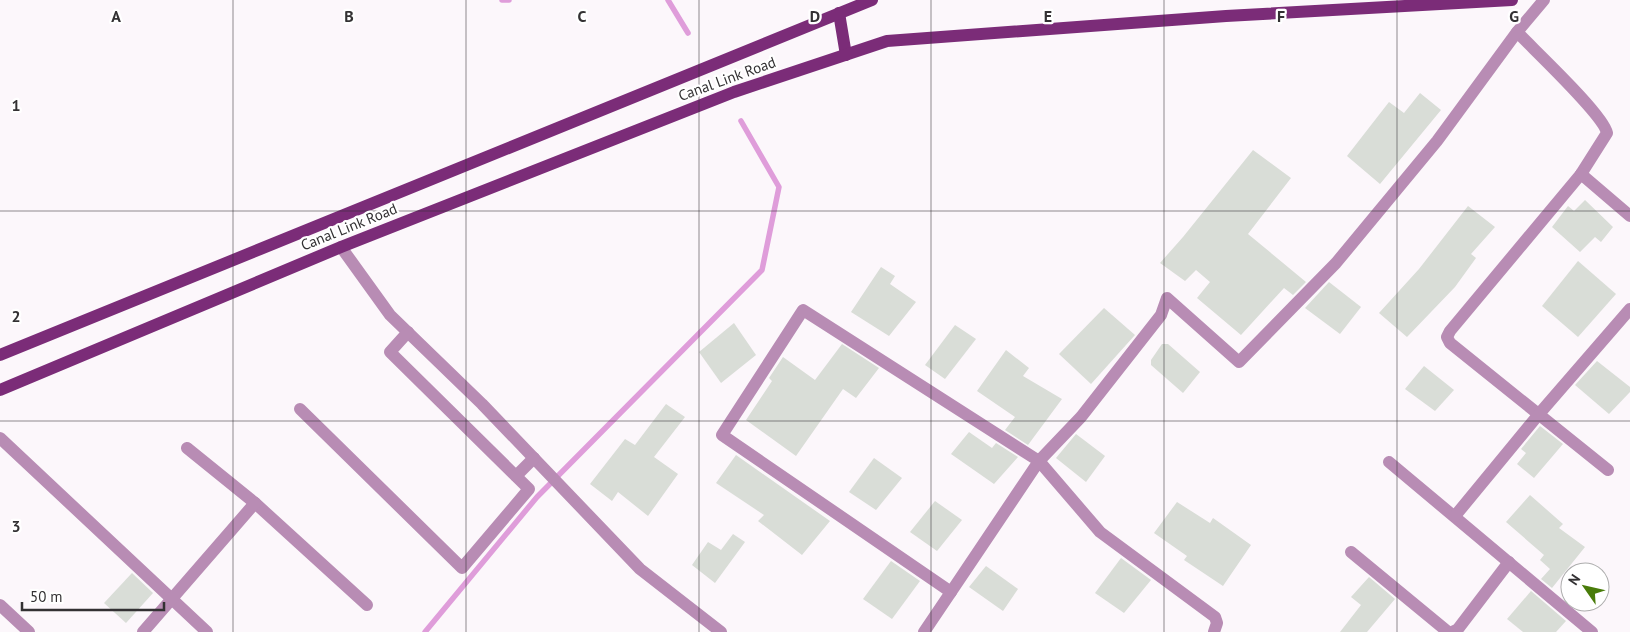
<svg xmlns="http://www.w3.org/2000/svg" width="1630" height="632" font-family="'PT Sans',sans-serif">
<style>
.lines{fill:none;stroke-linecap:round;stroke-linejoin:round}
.stream{stroke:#df9dda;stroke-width:5.5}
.building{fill:#d9ddd7}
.minor{stroke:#b88cb4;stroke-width:12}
.major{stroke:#7b2c78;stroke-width:12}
.grid{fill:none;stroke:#333133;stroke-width:1;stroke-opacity:0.55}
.labels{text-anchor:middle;stroke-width:4.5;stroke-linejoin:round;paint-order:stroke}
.street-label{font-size:15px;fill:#333133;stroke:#fff}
.grid-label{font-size:16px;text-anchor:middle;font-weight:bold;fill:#333133;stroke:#fff;stroke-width:4.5;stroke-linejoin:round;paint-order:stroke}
</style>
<rect width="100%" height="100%" fill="#fcf7fb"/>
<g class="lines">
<g class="stream">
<path d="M 502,0 L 509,0"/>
<path d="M 668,0 L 688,33"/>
<path d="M 425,632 L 537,497 L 762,270 L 779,187 L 741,121"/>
</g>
</g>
<g class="building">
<path d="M 1420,93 L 1441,110 L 1380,184 L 1347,156 L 1389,102 L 1404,113 Z"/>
<path d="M 1253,150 L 1291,178 L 1248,234 L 1306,282 L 1293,295 L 1284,288 L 1241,335 L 1197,298 L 1210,282 L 1196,270 L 1185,281 L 1160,263 L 1183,237 Z"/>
<path d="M 1585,200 L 1613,227 L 1601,242 L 1595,237 L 1580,252 L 1552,227 L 1568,206 L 1574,211 Z"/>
<path d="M 1468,206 L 1495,227 L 1471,254 L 1476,258 L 1455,287 L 1407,337 L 1379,313 L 1419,269 Z"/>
<path d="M 1578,261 L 1616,294 L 1578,337 L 1542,306 Z"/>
<path d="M 881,267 L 895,276 L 890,284 L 916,302 L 889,336 L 851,312 Z"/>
<path d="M 1329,282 L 1361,307 L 1340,334 L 1305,308 Z"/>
<path d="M 1104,308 L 1135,335 L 1091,384 L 1059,354 Z"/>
<path d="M 734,323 L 756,355 L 721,383 L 699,352 Z"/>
<path d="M 955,325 L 976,339 L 945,379 L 925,365 Z"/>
<path d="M 842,344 L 879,368 L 856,398 L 843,389 L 796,456 L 746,420 L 772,381 L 769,378 L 783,357 L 815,380 Z"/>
<path d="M 1162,344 L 1168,344 L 1200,372 L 1183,393 L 1151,365 L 1151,360 Z"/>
<path d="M 1006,350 L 1029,368 L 1023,376 L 1062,399 L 1028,445 L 1005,430 L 1015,417 L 977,391 Z"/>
<path d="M 1597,361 L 1630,387 L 1630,392 L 1609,414 L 1575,385 Z"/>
<path d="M 1424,366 L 1454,390 L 1435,411 L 1405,389 Z"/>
<path d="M 666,404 L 685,417 L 654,457 L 678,474 L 648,516 L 618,492 L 612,501 L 590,484 L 625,439 L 635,445 Z"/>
<path d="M 1540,426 L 1563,444 L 1534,478 L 1517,464 L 1526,453 L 1521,449 Z"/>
<path d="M 969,432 L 992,448 L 996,443 L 1018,457 L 994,484 L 951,454 Z"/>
<path d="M 1076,434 L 1105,456 L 1086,482 L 1056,458 Z"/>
<path d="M 736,455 L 830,521 L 802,555 L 758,521 L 764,515 L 716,483 Z"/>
<path d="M 874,458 L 902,478 L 876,510 L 849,492 Z"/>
<path d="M 1530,495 L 1563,524 L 1559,528 L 1585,547 L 1552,588 L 1541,579 L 1550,569 L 1540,560 L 1544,555 L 1506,522 Z"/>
<path d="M 935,501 L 962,520 L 937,551 L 910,532 Z"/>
<path d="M 1177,502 L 1210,523 L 1213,518 L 1251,545 L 1223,586 L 1184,560 L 1187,556 L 1154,533 Z"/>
<path d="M 733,534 L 745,542 L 715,583 L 692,565 L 708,542 L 721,550 Z"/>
<path d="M 1121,558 L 1151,580 L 1124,613 L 1095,593 Z"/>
<path d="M 891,561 L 920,581 L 892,619 L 863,599 Z"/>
<path d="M 986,566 L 1018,589 L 1003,611 L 969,587 Z"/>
<path d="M 132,573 L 153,593 L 126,623 L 104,603 Z"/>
<path d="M 1369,577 L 1395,599 L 1367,632 L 1340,632 L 1361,605 L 1351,597 Z"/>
<path d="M 1531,591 L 1566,621 L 1556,632 L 1523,632 L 1507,619 Z"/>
</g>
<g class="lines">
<g class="minor">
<path d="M 1517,32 C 1533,49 1604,115 1607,133 L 1581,174 L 1450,331 L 1447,337 L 1450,343 L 1608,470"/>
<path d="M 1581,174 L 1630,216"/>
<path d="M 341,247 L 390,315 L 482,404 L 640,569 L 721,632"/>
<path d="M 300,409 L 462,568 L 529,489 L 390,352 L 408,332"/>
<path d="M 0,438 L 207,632"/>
<path d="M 187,448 L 255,503 L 367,605"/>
<path d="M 1389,462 L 1592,632"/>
<path d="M 516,476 L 534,458"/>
<path d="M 1455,516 L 1539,414 L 1630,309"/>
<path d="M 1351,552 L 1448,632"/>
<path d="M 0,605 L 29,632"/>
<path d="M 143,632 L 255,503"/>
<path d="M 924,632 L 951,592"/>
<path d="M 1214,632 L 1217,623 L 1215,617 L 1100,532 L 1039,461 L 803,310 L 722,435 L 951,592 L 1039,461 L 1081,417 L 1161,315 L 1167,298 L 1239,362 L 1336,263 L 1437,141 L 1517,32 L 1544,0"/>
<path d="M 1452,632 L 1458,629 L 1509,562"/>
</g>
<g class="major">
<path d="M 839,13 L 846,55"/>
<path d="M 0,355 L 872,0"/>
<path d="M 0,390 L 341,247 L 734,92 L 887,41 L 1226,16 L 1512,0"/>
</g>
</g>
<path class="grid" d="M 233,0 L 233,632M 466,0 L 466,632M 699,0 L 699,632M 931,0 L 931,632M 1164,0 L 1164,632M 1397,0 L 1397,632M 0,211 L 1630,211M 0,421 L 1630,421"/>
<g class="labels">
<g class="street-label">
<text transform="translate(727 79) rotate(-20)" y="5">Canal Link Road</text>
<text transform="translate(349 227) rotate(-22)" y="5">Canal Link Road</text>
</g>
</g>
<g class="grid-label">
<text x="116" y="22">A</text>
<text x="349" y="22">B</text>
<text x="582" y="22">C</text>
<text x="815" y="22">D</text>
<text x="1048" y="22">E</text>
<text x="1281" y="22">F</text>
<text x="1514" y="22">G</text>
<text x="16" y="111">1</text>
<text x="16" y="322">2</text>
<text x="16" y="532">3</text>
</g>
<g transform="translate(1585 587) rotate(304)"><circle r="24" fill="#ffffff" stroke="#adadad"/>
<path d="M0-4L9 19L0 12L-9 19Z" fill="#497c0a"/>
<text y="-8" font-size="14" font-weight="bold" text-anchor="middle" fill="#333133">N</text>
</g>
<path d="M22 602v8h142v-8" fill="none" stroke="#333133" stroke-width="2.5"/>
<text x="30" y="602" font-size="15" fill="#333133" stroke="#ffffff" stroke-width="4" paint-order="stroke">50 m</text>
</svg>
